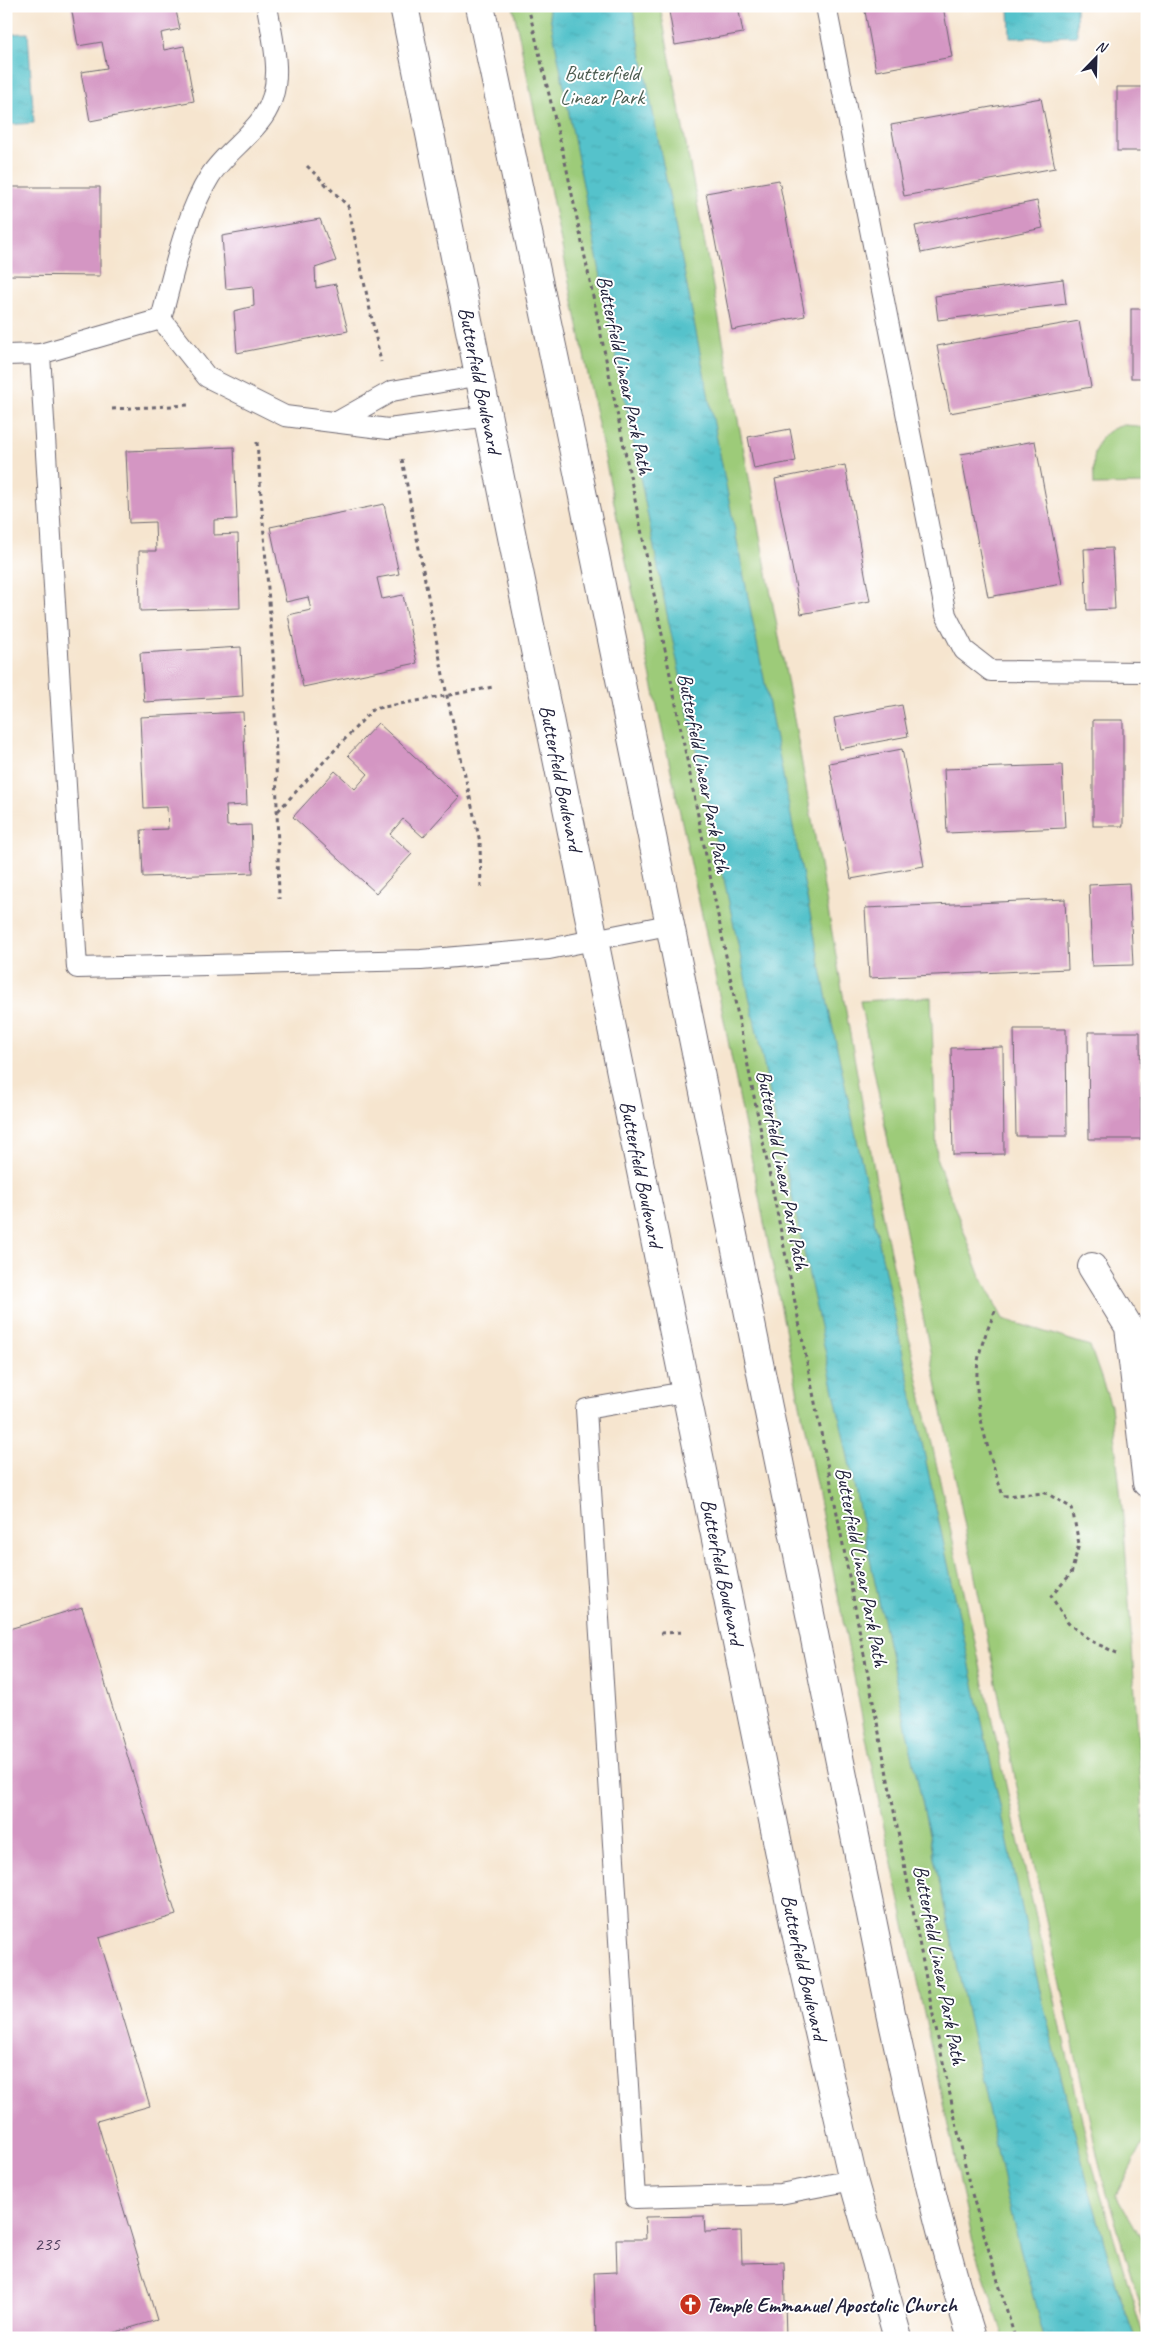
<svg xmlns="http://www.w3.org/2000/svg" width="1153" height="2344" font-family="Caveat,sans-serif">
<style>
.park{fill:#9dcb79;stroke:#60765a}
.water{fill:url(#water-ripples);stroke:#3b7283}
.building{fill:#d496c3}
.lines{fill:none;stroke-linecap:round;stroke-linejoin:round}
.service-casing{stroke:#6c666f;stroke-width:22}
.minor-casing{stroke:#6c666f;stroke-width:30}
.primary-casing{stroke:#6c666f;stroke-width:30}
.path{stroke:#6c666f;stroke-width:3;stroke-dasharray:4 4;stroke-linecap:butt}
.service{stroke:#fff;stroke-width:20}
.minor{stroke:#fff;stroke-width:28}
.primary{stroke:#fff;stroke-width:28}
.labels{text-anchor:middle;stroke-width:4;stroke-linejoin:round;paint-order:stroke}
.number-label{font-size:19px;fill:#4e3f5d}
.park-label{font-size:21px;fill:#4d5d51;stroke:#fff}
.street-label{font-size:21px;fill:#22223b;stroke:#fff}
.poi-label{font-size:21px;font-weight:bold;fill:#22223b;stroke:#fff;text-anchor:start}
</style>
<defs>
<pattern id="water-ripples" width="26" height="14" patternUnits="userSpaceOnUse" patternTransform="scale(1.25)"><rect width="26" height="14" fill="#54c2cb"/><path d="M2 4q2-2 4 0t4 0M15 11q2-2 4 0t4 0" fill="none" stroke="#49a6af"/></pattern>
</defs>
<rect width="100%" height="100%" fill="#fff"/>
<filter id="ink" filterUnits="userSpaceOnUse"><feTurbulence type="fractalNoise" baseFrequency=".02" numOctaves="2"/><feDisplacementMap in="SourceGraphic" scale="10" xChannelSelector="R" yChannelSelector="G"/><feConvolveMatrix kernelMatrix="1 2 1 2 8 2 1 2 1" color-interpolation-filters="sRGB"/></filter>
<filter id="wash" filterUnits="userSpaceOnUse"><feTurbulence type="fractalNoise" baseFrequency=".0096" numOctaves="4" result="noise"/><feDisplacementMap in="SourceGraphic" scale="20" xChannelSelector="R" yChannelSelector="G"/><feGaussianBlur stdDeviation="1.12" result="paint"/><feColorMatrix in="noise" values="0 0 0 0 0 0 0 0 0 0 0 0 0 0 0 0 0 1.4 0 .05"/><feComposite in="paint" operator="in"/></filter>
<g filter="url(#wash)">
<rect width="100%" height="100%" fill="#f6e5cf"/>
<g class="park">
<path d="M 513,6 L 660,6 L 786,674 L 882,1214 L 1011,1808 L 1093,2168 L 1144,2338 L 1004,2338 L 972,2238 L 881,1813 L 717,985 L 624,552 Z"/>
<path d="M 1124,425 L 1138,426 L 1147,430 L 1147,484 L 1094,485 C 1093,457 1091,433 1124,425 Z"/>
<path d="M 931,997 L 937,1160 L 981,1277 L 1003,1319 L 1090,1346 L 1111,1406 L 1124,1527 L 1147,1875 L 1147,2137 L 1116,2195 L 1147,2249 L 1147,2331 L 1101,2172 L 1016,1782 L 860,1001 Z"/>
</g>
<g class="water">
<path d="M 548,6 L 632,6 L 830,1015 L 1039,1987 L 1087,2181 L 1118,2291 L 1135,2338 L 1044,2338 L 1008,2202 L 667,614 Z"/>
<path d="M 1009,6 L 1076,6 L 1077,36 L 1010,38 Z"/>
<path d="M 28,33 L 34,123 L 6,125 L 6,34 Z"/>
</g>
<g id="blocks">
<g class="building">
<path d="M 71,6 L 175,6 L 180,29 L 161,33 L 164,50 L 184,46 L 194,101 L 90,121 L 81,72 L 107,68 L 102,42 L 78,46 Z"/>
<path d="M 668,6 L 738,6 L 743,33 L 675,45 Z"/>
<path d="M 864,6 L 943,6 L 952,57 L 876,71 Z"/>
<rect x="1117" y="87" width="30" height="64"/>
<path d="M 1041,98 L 1055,168 L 904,196 L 891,125 Z"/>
<path d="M 779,180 L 805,316 L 732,330 L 706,193 Z"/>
<path d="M 6,187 L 100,187 L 100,276 L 6,275 Z"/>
<path d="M 1037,201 L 1043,228 L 921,253 L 915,226 Z"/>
<path d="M 320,219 L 336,261 L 315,268 L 316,288 L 336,284 L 348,331 L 237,353 L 234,311 L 254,306 L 253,286 L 226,289 L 222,236 Z"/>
<path d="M 1063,279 L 1066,304 L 938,320 L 935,296 Z"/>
<rect x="1131" y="309" width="16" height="69"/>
<path d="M 1079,321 L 1091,387 L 950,413 L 937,346 Z"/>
<path d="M 790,429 L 796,461 L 754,469 L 748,437 Z"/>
<path d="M 1035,441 L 1062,584 L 988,597 L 961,454 Z"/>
<path d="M 234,447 L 237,519 L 214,520 L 214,535 L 238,534 L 240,608 L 140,611 L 139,551 L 156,551 L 155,522 L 129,523 L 126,451 Z"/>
<path d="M 845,465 L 870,601 L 801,614 L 775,479 Z"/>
<path d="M 384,504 L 399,574 L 377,578 L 382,599 L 403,595 L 417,663 L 303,687 L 288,615 L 311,610 L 308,597 L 286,602 L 270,527 Z"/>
<path d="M 1112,548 L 1115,609 L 1087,610 L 1084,549 Z"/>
<path d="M 241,647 L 243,696 L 144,702 L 140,653 Z"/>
<path d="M 902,705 L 908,736 L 840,749 L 834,718 Z"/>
<path d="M 243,712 L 247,805 L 226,806 L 227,826 L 251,825 L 253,873 L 143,877 L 141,830 L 168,829 L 167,807 L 144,808 L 140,717 Z"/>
<rect x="1093" y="720" width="30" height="106"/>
<path d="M 378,723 L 459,797 L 423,837 L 403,819 L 390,834 L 412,854 L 376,893 L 293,817 L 335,771 L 355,789 L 368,774 L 348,755 Z"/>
<path d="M 902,749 L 924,866 L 851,879 L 829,763 Z"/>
<path d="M 1062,765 L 1065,828 L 947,833 L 944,769 Z"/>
<path d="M 1129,883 L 1133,965 L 1092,966 L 1089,885 Z"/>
<path d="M 1065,899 L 1068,969 L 869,978 L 865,908 Z"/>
<path d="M 1014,1029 L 1066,1029 L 1067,1136 L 1016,1136 Z"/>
<path d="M 1088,1032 L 1140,1032 L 1141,1139 L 1089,1139 Z"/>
<path d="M 1003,1047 L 1004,1154 L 953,1155 L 951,1048 Z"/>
<path d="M 82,1607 L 176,1915 L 99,1938 L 150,2106 L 97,2121 L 157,2320 L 96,2338 L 6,2338 L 6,1630 Z"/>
<path d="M 704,2216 L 705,2232 L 741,2231 L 742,2263 L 784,2262 L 786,2338 L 596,2338 L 594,2273 L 617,2272 L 616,2239 L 646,2239 L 645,2217 Z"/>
</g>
</g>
</g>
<g filter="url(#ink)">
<use href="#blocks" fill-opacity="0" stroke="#6c666f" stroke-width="1"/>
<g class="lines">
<defs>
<g id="service">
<path d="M 826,6 L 946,615 L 964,650 L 991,671 L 1147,672"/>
<path d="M 161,319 C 174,272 184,218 210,176 C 224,154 248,139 263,117 C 286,84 273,42 267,6"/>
<path d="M 40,354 L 77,968 L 421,960 L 549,949 L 668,925"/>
<path d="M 6,355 L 40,354 L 161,319 L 207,377 L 285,416 L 388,429 L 489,416"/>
<path d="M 337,422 L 392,391 L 481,375"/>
<path d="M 685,1392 L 586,1409 L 635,2198 L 780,2194 L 853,2180"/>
</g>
<path id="minor" d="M 1092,1267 L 1129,1327 L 1147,1483"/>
<g id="primary">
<path id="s1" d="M 404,6 L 795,1928 L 853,2180 L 898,2338"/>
<path d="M 480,6 L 565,408 L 891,2013 C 915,2122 938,2232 972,2338"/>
</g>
</defs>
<use href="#service" class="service-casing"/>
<use href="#minor" class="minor-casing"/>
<use href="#primary" class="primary-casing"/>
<g class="path">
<path d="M 528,6 L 567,170 L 640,524 L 835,1503 L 934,2020 L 970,2188"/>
<path d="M 307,166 L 348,206 L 381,362"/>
<path d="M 112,409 L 190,405"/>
<path d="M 257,442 L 274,668 L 279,899"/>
<path d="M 402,459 L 447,696 L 480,842 L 481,890"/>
<path d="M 278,811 L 373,709 L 493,687"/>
<path d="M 995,1311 C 989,1327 980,1345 978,1362 C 972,1405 990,1456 1003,1496 L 1046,1493 L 1072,1508 L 1079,1544 L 1071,1574 L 1051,1596 L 1068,1623 L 1091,1641 L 1119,1654"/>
<path d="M 661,1633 L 685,1632"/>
<path d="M 972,2194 L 1015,2338"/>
</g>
<use href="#service" class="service"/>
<use href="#minor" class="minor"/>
<use href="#primary" class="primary"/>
</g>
</g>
<defs>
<symbol id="church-disc" viewBox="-11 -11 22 22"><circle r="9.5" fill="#c8321e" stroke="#fff"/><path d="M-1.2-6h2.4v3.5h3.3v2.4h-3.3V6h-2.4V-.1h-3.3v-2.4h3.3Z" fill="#fff"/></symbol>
</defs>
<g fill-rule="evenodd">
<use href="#church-disc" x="678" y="2292" width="25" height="25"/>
</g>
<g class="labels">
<g class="number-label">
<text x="47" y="2250">235</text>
</g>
<g class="park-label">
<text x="602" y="80">Butterfield<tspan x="602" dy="24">Linear Park</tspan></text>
</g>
<g class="street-label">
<text transform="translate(625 375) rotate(78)" y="7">Butterfield Linear Park Path</text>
<text dy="7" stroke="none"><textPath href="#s1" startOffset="382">Butterfield Boulevard</textPath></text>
<text transform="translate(704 773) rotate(79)" y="7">Butterfield Linear Park Path</text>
<text dy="7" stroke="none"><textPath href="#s1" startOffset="788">Butterfield Boulevard</textPath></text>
<text transform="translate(783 1170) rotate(79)" y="7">Butterfield Linear Park Path</text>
<text dy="7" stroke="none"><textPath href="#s1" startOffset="1192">Butterfield Boulevard</textPath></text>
<text transform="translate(862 1567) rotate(79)" y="7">Butterfield Linear Park Path</text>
<text dy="7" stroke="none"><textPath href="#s1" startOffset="1598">Butterfield Boulevard</textPath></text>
<text transform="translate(940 1965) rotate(79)" y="7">Butterfield Linear Park Path</text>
<text dy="7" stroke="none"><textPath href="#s1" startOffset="2002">Butterfield Boulevard</textPath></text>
</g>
<g class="poi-label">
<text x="706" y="2312">Temple Emmanuel Apostolic Church</text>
</g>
</g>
<rect width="1153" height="2344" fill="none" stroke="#fff" stroke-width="25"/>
<g transform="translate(1096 58) rotate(23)" stroke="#ffffff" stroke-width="4" paint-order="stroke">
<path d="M0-4L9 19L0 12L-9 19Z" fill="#22223b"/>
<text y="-8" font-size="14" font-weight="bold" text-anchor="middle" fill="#22223b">N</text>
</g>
</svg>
